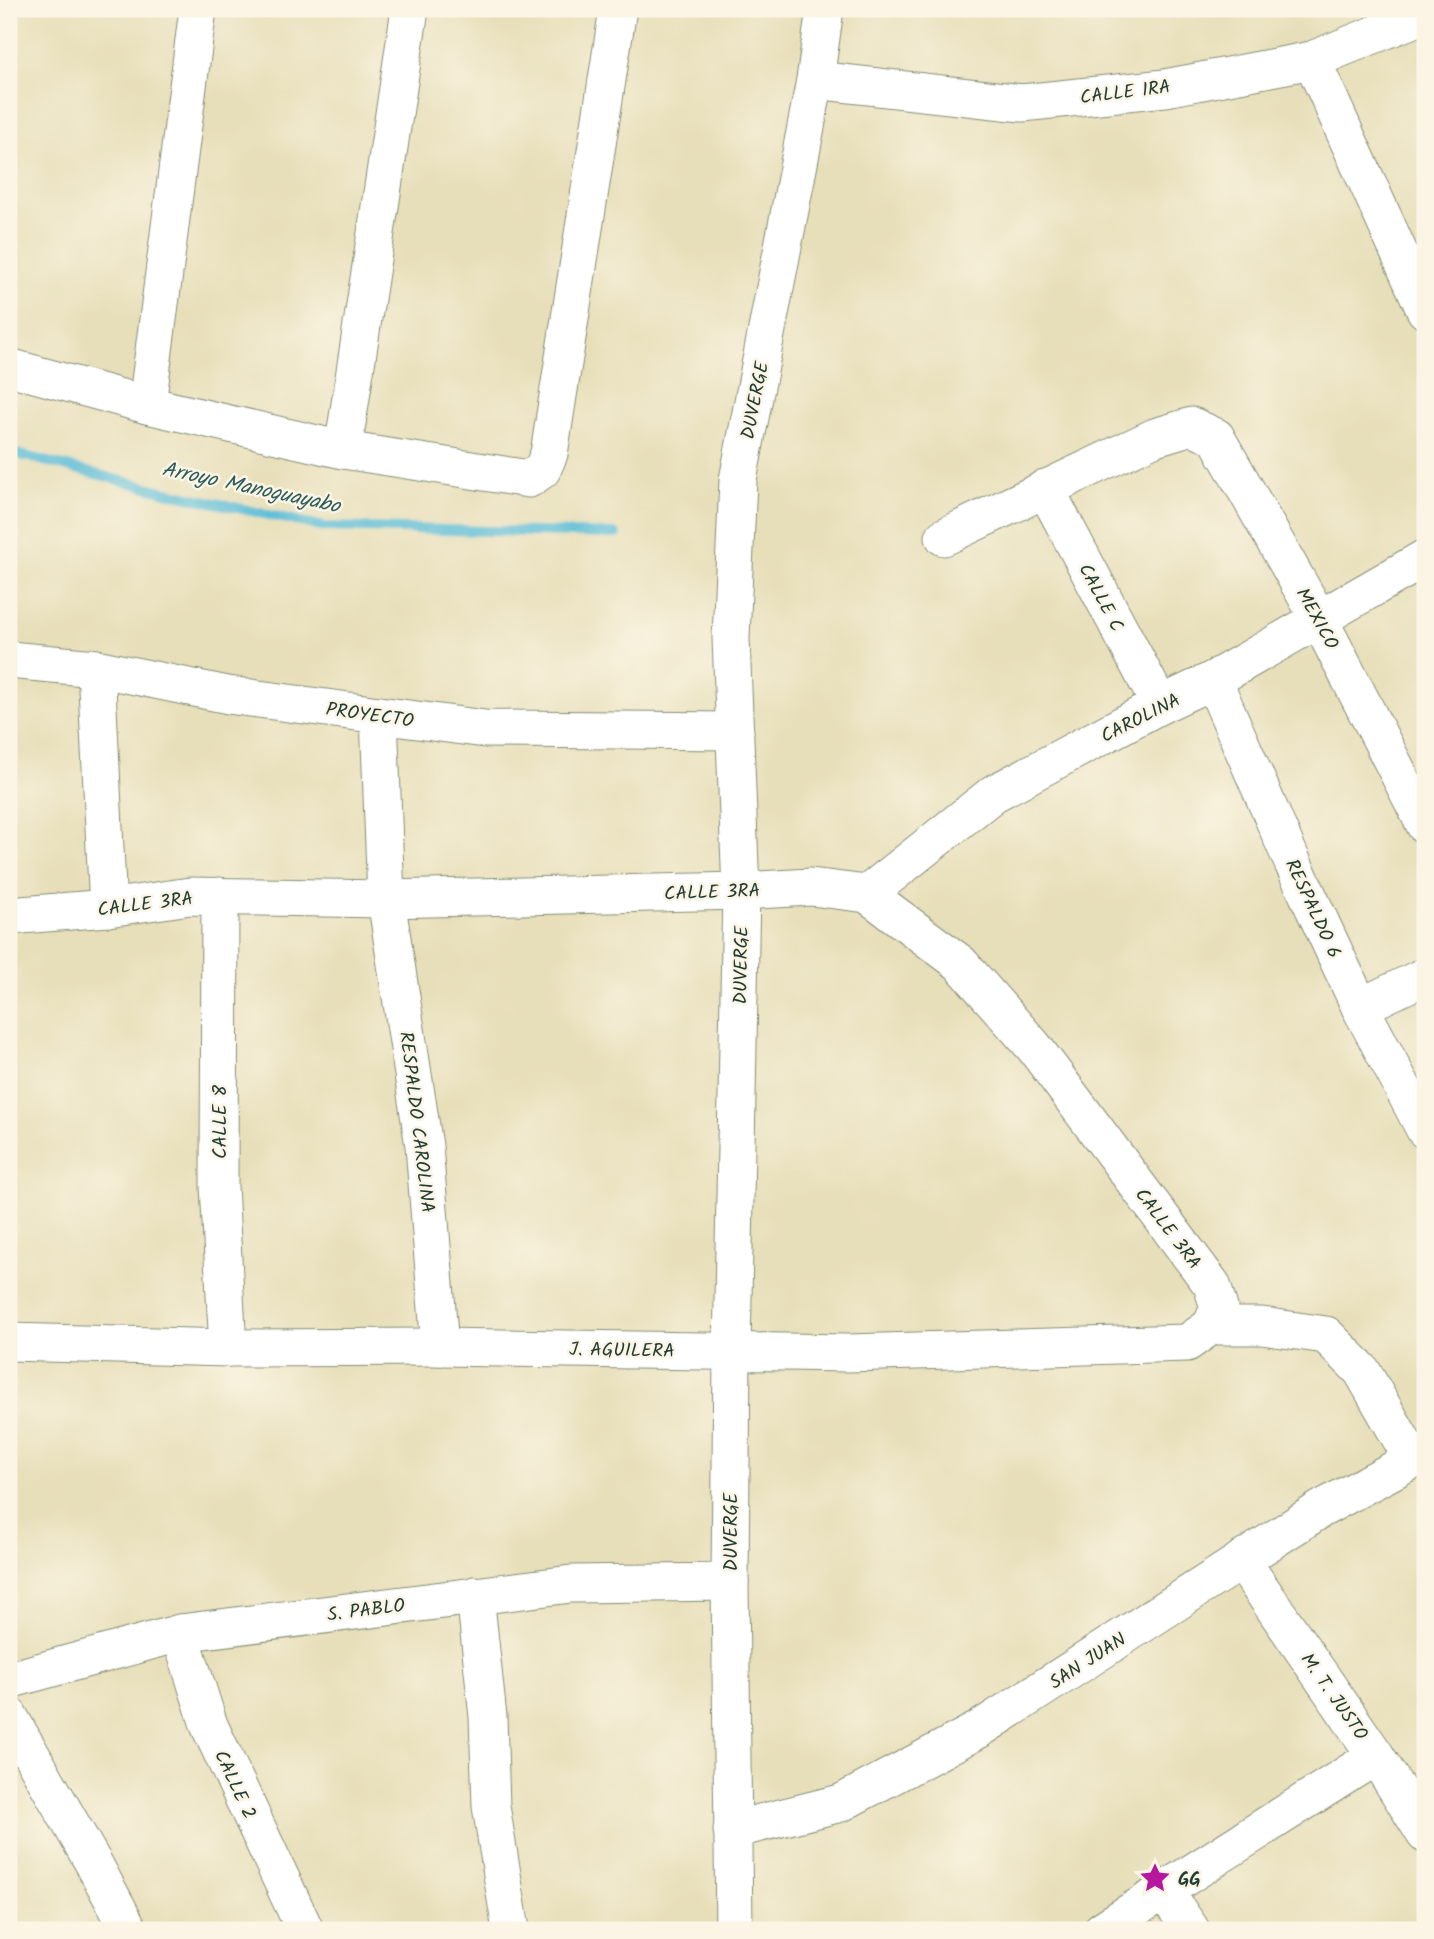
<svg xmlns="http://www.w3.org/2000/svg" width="1434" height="1939" font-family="Kalam,sans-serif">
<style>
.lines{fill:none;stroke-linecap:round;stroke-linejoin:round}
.stream{stroke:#58bcd7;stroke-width:10}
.minor-casing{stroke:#838e76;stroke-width:39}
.minor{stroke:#fff;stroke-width:37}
.labels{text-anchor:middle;stroke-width:5;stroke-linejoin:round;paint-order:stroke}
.street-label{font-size:19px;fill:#1f3d34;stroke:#fcf5e5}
.poi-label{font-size:19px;font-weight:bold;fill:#1f3d34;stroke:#fcf5e5;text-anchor:start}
.water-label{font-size:21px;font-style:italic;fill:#2d5d5d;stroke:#fcf5e5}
</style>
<rect width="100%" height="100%" fill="#fcf5e5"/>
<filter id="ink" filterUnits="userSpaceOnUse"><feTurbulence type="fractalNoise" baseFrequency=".0143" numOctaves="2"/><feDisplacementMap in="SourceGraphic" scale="14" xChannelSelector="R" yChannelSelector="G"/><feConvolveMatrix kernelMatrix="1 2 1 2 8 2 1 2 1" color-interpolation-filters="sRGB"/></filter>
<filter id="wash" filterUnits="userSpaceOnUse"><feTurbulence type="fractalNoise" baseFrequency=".00686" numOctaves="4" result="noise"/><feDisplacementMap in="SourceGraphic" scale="28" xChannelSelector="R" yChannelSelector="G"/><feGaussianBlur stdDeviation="1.57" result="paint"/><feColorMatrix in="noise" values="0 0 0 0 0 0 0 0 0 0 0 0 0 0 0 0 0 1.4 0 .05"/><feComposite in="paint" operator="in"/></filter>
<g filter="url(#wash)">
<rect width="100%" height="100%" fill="#e7dfb9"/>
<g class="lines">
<path class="stream" d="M 9,452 L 166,492 L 324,527 L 616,534"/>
</g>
</g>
<g filter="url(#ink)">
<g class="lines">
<defs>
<g id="minor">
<path d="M 1312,60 L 1425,310"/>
<path d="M 815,80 L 1022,103 L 1165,88 L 1312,60 L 1425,14"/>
<path d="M 9,367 L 147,405 L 343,450 L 529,479 L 542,470 L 549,454 L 618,9"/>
<path d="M 147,405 L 198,9"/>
<path d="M 343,450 L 410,9"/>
<path d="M 1045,488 L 1160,705"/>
<path d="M 944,537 L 1155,437 L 1192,426 L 1216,437 L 1319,619 L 1425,825"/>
<path d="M 9,660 L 96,668 L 228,695 L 485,729 L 735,731"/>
<path d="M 96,668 L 108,908"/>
<path d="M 1213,680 L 1292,861 L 1360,1007 L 1425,1130"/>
<path d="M 379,715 L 386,899 L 424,1146 L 440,1347"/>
<path d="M 867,894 L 993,794 L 1160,705 L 1213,680 L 1425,558"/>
<path d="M 220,896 L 219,1186 L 228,1348"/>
<path d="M 9,916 L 108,908 L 190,896 L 386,899 L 741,891 L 811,887 L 867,894 L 960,963 L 1034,1047 L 1212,1285 L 1219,1308 L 1211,1326 L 1187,1343 L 848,1353 L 440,1347 L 228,1348 L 9,1342"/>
<path d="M 1360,1007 L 1425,976"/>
<path d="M 1211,1326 L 1262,1326 L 1326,1335 L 1362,1371 L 1413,1460"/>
<path d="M 1241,1560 L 1376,1756 L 1425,1834"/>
<path d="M 475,1595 L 488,1717 L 491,1806 L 511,1930"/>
<path d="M 180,1633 L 209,1725 L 305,1930"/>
<path d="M 9,1680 L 180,1633 L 571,1584 L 730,1582"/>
<path d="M 9,1716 L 94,1864 L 129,1930"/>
<path d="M 732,1830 L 841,1803 L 978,1730 L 1321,1509 L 1425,1453"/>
<path d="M 1165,1892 L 1191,1930"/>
<path d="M 734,1930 L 730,1582 L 732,1351 L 741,891 L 731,638 L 738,480 L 815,80 L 825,9"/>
<path d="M 1102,1930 L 1376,1756"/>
</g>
</defs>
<use href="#minor" class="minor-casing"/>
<use href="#minor" class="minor"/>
</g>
</g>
<defs>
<symbol id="sight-bare" viewBox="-9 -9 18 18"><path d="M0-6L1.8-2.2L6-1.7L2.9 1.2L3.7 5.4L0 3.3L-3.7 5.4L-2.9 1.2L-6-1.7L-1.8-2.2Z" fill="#b5179e" stroke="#fcf5e5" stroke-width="2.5" paint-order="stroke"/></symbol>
</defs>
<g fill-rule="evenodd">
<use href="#sight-bare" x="1133" y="1856" width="44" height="44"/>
</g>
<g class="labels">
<g class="street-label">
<text transform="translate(1125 91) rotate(-7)" y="7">CALLE 1RA</text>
<text transform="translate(754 400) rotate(-79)" y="7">DUVERGE</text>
<text transform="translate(1102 597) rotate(62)" y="7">CALLE C</text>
<text transform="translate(1318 618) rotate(61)" y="7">MEXICO</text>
<text transform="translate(370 714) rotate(8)" y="7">PROYECTO</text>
<text transform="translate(1140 717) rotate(-27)" y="7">CAROLINA</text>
<text transform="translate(712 891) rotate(-2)" y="7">CALLE 3RA</text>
<text transform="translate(145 903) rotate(-7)" y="7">CALLE 3RA</text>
<text transform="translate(1314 908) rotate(65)" y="7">RESPALDO 6</text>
<text transform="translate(740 965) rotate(-89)" y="7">DUVERGE</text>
<text transform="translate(219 1122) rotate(-90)" y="7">CALLE 8</text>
<text transform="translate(418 1122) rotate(83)" y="7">RESPALDO CAROLINA</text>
<text transform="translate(1169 1228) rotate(53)" y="7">CALLE 3RA</text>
<text transform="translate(622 1349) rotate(1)" y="7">J. AGUILERA</text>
<text transform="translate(730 1532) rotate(-90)" y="7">DUVERGE</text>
<text transform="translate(366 1609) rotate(-7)" y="7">S. PABLO</text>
<text transform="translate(1087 1660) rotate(-33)" y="7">SAN JUAN</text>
<text transform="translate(1335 1696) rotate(55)" y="7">M. T. JUSTO</text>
<text transform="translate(236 1784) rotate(65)" y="7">CALLE 2</text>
</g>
<g class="poi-label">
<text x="1178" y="1885">GG</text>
</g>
<g class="water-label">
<text transform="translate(251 487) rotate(12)" y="7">Arroyo Manoguayabo</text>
</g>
</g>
<rect width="1434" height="1939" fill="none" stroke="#fcf5e5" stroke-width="35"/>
</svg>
